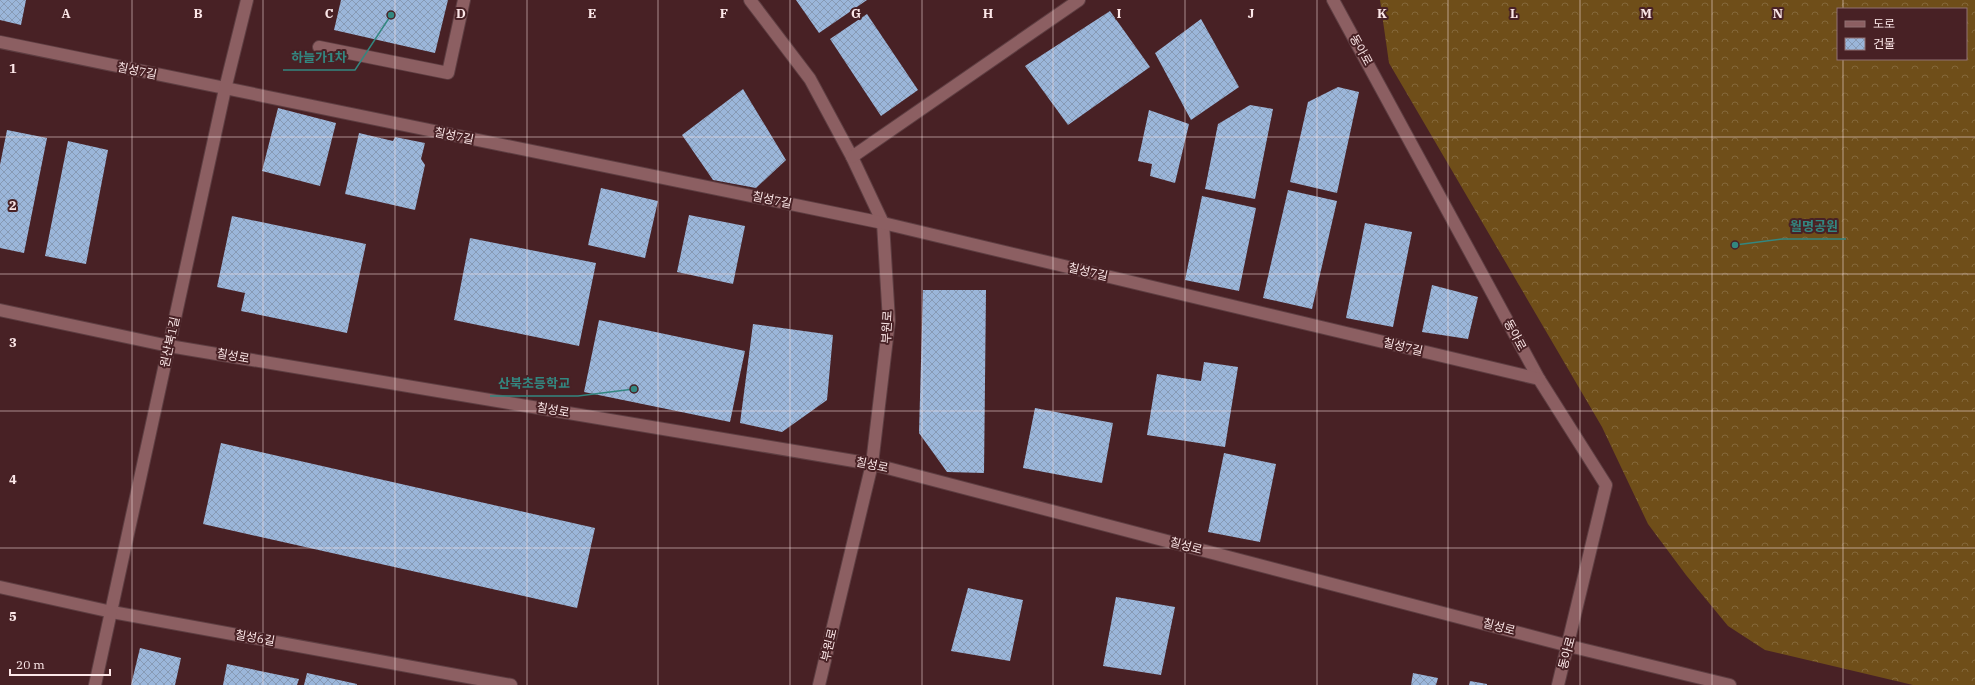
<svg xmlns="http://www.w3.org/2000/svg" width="1975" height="685" font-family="'IBM Plex Serif','Noto Sans KR',serif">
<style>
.forest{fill:url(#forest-crowns);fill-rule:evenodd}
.building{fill:url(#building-cross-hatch)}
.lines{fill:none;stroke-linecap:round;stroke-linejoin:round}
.minor-casing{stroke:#5e3e42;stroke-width:14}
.minor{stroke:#8c5f62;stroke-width:12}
.grid{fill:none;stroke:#fce7e8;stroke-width:1;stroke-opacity:0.55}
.labels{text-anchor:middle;stroke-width:4;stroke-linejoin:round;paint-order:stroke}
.street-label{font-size:12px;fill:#fce7e8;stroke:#482125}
.grid-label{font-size:13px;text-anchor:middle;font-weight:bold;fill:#fce7e8;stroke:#482125;stroke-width:4;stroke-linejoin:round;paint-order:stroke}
.leader{fill:none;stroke:#338780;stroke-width:1.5}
.callout-dot{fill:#338780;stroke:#482125;stroke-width:1.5}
.callout-label{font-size:13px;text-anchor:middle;font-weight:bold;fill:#338780;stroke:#482125;stroke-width:4;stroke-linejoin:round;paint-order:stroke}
</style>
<defs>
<pattern id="forest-crowns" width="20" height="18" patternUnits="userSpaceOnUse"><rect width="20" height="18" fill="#6f4e19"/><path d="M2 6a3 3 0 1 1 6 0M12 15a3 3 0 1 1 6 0" fill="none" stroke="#84683a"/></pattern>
<pattern id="building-cross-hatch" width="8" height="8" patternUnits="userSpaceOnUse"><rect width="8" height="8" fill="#9bb6da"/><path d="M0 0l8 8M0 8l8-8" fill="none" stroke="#879ab5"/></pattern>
</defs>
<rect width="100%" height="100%" fill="#482125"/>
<path class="forest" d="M 1380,0 L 1975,0 L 1975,685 L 1913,685 L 1765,650 L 1728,626 L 1686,575 L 1648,524 L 1602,427 L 1389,63 ZM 1838,9 L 1966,9 L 1966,59 L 1838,59 Z"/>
<g class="building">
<path d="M 0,0 L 26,0 L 21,25 L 0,20 Z"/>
<path d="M 341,0 L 448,0 L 435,53 L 334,30 Z"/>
<path d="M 796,0 L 867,0 L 819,33 Z"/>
<path d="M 1110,11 L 1150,67 L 1068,125 L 1025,66 Z"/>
<path d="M 867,14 L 918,90 L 881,116 L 830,39 Z"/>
<path d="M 1201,19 L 1239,87 L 1191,120 L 1155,53 Z"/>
<path d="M 1338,87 L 1359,92 L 1337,193 L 1290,182 L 1308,102 Z"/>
<path d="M 743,89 L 786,160 L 756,188 L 713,180 L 682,135 Z"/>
<path d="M 1250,105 L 1273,109 L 1255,199 L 1205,189 L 1218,124 Z"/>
<path d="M 278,108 L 336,123 L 320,186 L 262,171 Z"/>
<path d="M 1149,110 L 1189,124 L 1175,183 L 1150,176 L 1152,164 L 1138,161 Z"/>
<path d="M 7,130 L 47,138 L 24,253 L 0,248 L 0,165 Z"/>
<path d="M 359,133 L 393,141 L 395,137 L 425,143 L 421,159 L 425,165 L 415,210 L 345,194 Z"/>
<path d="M 68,141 L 108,150 L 86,264 L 45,256 Z"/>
<path d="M 601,188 L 658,201 L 645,258 L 588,245 Z"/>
<path d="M 1288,190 L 1337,201 L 1312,309 L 1263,298 Z"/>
<path d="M 1202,196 L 1256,208 L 1239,291 L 1185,280 Z"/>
<path d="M 689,215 L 745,226 L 733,284 L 677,272 Z"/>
<path d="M 232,216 L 366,244 L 347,333 L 241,311 L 245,293 L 217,287 Z"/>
<path d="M 1365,223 L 1412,232 L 1393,327 L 1346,318 Z"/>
<path d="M 470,238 L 596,263 L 579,346 L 454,320 Z"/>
<path d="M 1432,285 L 1478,297 L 1468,339 L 1422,332 Z"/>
<path d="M 923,290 L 986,290 L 984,473 L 947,472 L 919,433 Z"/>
<path d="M 599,320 L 745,351 L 730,422 L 584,392 Z"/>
<path d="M 753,324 L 833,335 L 827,400 L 782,432 L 740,423 Z"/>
<path d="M 1204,362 L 1238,367 L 1225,447 L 1147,435 L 1157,374 L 1201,381 Z"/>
<path d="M 1035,408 L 1113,423 L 1102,483 L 1023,468 Z"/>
<path d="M 221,443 L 595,528 L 577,608 L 203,524 Z"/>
<path d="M 1224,453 L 1276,464 L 1260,542 L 1208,532 Z"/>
<path d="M 968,588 L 1023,600 L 1010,661 L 951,651 Z"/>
<path d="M 1116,597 L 1175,607 L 1161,675 L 1103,666 Z"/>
<path d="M 140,648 L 181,658 L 175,685 L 131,685 Z"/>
<path d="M 227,664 L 299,679 L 297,685 L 223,685 Z"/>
<path d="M 307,673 L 357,684 L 357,685 L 304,685 Z"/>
<path d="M 1413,673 L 1438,678 L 1436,685 L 1411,685 Z"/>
<path d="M 1470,681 L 1487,684 L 1487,685 L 1469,685 Z"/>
</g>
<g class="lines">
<defs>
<g id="minor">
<path d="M 750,0 L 810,79 L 852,157 L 883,223 L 889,321 L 872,464 L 819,685"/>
<path d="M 1333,0 L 1539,379 L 1606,485 L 1558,685"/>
<path d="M 0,42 L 883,223 L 1539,379"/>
<path d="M 319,47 L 448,73 L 464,0"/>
<path d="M 852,157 L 1079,0"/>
<path d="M 0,310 L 169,346 L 872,464 L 1569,646 L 1730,685"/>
<path d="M 0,587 L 112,612 L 511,685"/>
<path d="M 95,685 L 225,89 L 247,0"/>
</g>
</defs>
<use href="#minor" class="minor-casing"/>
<use href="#minor" class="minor"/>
</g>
<path class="grid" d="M 132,0 L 132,685M 263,0 L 263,685M 395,0 L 395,685M 527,0 L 527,685M 658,0 L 658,685M 790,0 L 790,685M 922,0 L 922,685M 1053,0 L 1053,685M 1185,0 L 1185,685M 1317,0 L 1317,685M 1448,0 L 1448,685M 1580,0 L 1580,685M 1712,0 L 1712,685M 1843,0 L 1843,9M 1843,59 L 1843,685M 0,137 L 1975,137M 0,274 L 1975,274M 0,411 L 1975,411M 0,548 L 1975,548"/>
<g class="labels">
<g class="street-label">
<text transform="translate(1361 50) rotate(61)" y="4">동아로</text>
<text transform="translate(137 71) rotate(12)" y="4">칠성7길</text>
<text transform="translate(454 136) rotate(12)" y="4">칠성7길</text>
<text transform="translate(772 200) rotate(12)" y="4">칠성7길</text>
<text transform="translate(1088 272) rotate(13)" y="4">칠성7길</text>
<text transform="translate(887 327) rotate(-87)" y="4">부원로</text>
<text transform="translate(1515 335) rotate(62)" y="4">동아로</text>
<text transform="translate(170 342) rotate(-78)" y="4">원산북1길</text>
<text transform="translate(1403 347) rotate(13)" y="4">칠성7길</text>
<text transform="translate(233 356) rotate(10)" y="4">칠성로</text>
<text transform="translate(553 410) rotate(10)" y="4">칠성로</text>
<text transform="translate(872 465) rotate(12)" y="4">칠성로</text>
<text transform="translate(1186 546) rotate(15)" y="4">칠성로</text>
<text transform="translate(1499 627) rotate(15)" y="4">칠성로</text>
<text transform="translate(255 638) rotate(10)" y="4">칠성6길</text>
<text transform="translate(829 645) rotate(-77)" y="4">부원로</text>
<text transform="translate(1567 653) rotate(-75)" y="4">동아로</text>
</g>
</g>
<g class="grid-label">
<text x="66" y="18">A</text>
<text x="198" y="18">B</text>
<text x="329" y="18">C</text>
<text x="461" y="18">D</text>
<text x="592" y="18">E</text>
<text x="724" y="18">F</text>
<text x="856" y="18">G</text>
<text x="988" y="18">H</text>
<text x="1119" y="18">I</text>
<text x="1251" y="18">J</text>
<text x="1382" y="18">K</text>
<text x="1514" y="18">L</text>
<text x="1646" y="18">M</text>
<text x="1778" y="18">N</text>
<text x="13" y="73">1</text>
<text x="13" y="210">2</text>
<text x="13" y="347">3</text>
<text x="13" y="484">4</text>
<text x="13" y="621">5</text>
</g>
<path class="leader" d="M391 15L355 70H283M1735 245L1782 239H1846M634 389L578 396H490"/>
<g class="callout-dot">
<circle cx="391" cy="15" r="4"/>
<circle cx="1735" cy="245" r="4"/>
<circle cx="634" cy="389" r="4"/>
</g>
<g class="callout-label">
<text x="319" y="62">하늘가1차</text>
<text x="1814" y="231">월명공원</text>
<text x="534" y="388">산북초등학교</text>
</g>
<rect x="1837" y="8" width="130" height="52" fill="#482125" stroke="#907073"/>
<rect x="1845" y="21" width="20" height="6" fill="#8c5f62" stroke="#907073"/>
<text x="1873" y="28" font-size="12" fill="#fce7e8">도로</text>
<rect x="1845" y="38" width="20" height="12" fill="url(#building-cross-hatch)" stroke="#907073"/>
<text x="1873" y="48" font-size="12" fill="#fce7e8">건물</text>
<path d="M10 669v6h100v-6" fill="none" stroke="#fce7e8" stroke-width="2"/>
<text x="16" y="669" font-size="12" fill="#fce7e8" stroke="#482125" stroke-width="3" paint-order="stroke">20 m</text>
</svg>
